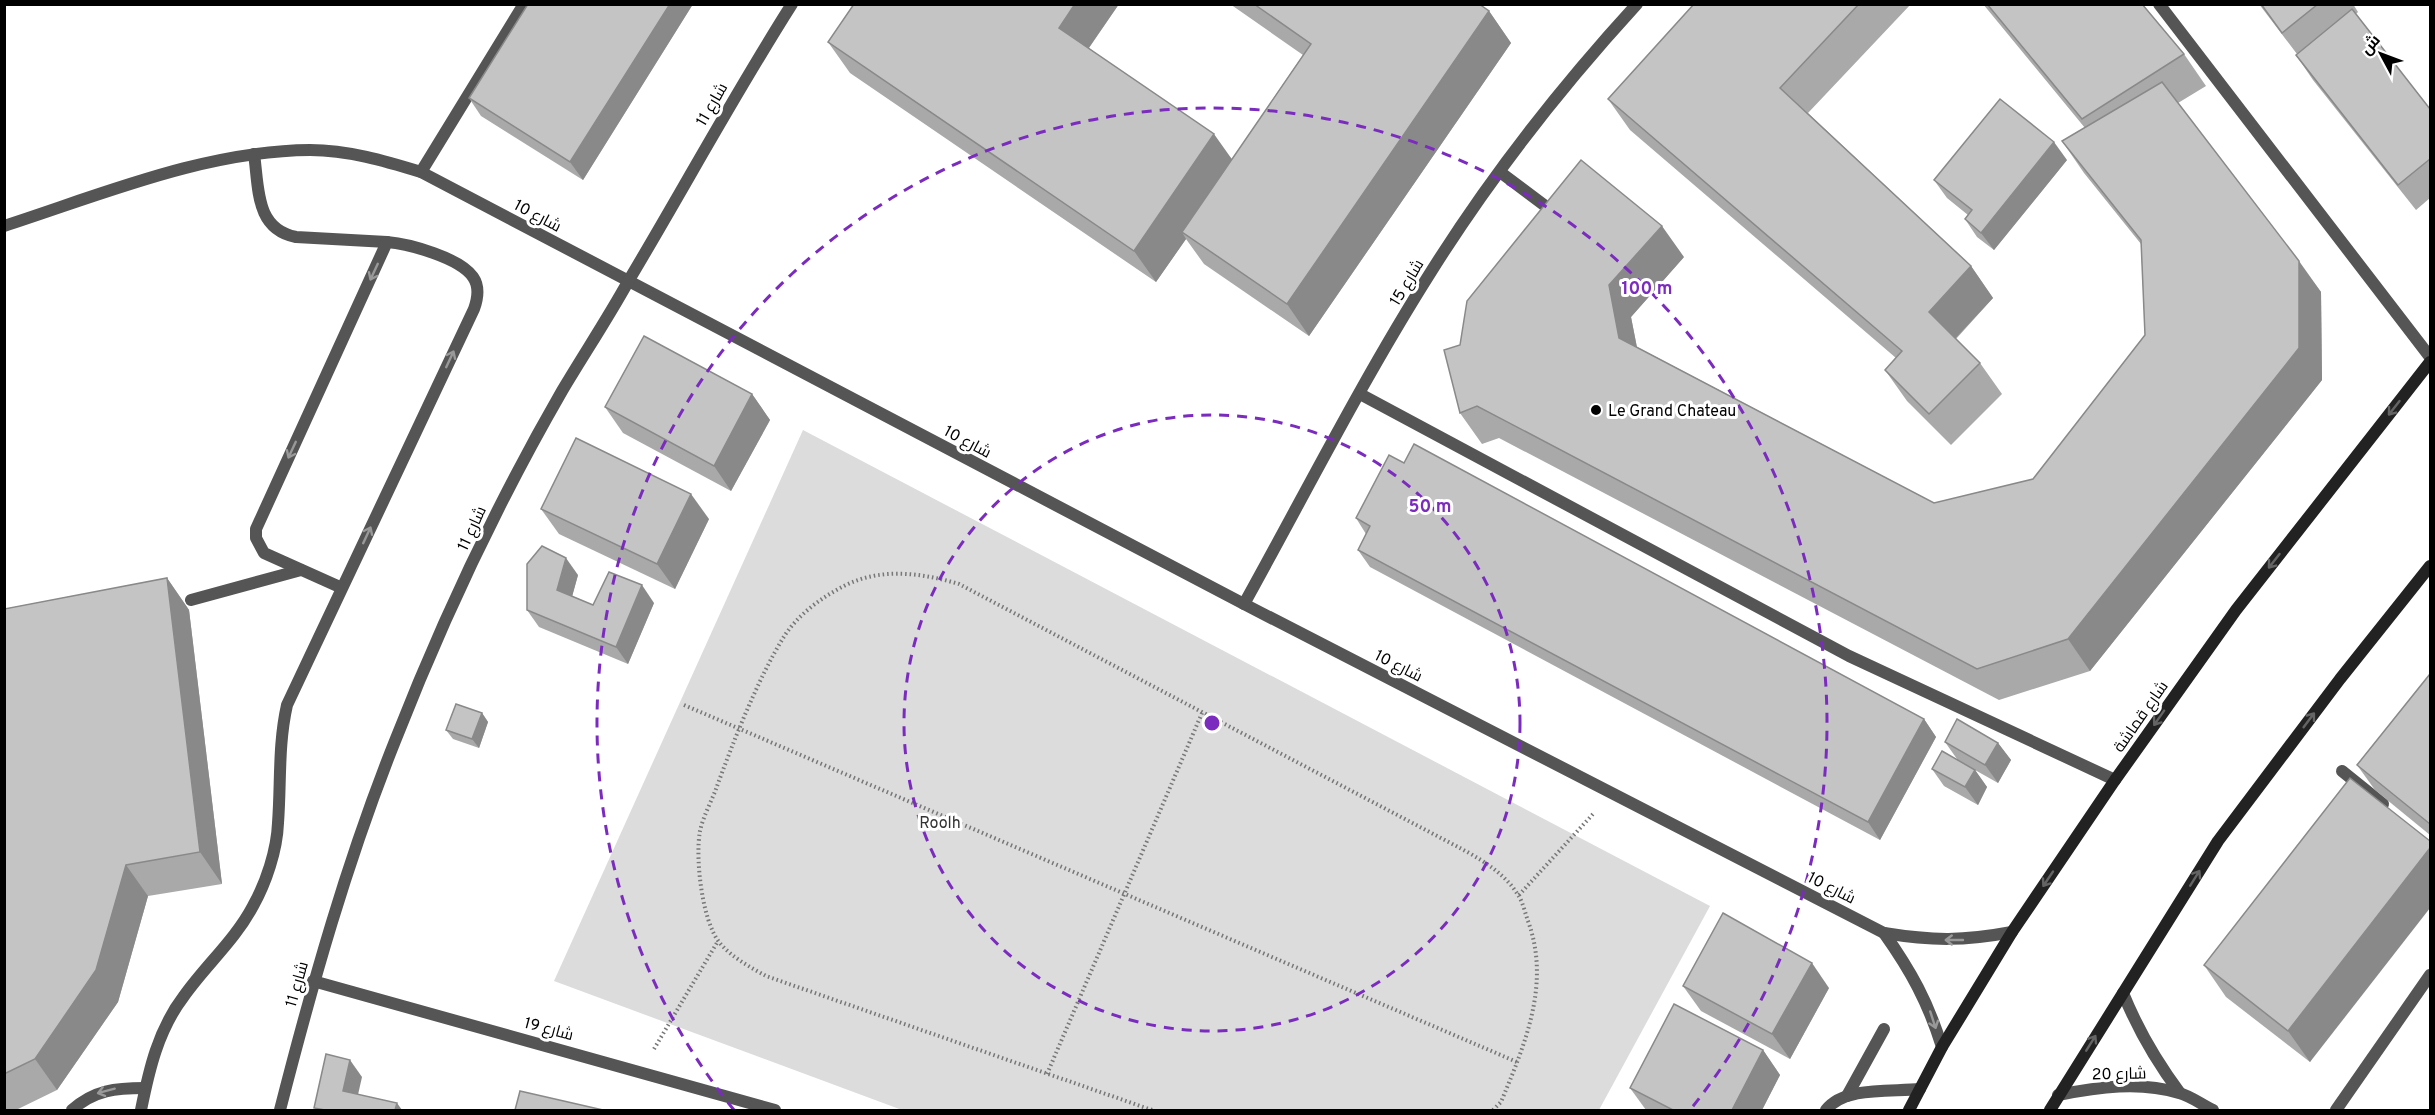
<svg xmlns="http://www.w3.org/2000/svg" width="2435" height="1115" font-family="Overpass,Cairo,sans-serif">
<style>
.green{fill:#dcdcdc}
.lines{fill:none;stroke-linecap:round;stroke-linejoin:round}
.path{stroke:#777;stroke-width:4;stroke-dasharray:1.5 3;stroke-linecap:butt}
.lane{stroke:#555;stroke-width:12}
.street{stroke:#555;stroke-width:12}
.secondary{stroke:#222;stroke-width:12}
.wall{fill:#a9a9a9}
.shaded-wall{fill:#898989}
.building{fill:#c4c4c4;stroke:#898989;stroke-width:1.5}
.oneway{stroke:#999}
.oneway2{stroke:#646464}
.ring{fill:none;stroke:#7b2cbf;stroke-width:3;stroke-dasharray:10 8}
.poi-dot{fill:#000;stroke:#fff;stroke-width:2}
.labels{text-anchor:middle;stroke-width:6;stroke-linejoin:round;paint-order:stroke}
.street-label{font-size:16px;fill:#000;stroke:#fff}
.poi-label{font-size:16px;fill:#000;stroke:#fff;text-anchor:start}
.park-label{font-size:16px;fill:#333;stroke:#fff}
.centre{fill:#7b2cbf;stroke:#fff;stroke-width:3}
.ring-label{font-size:18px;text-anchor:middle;font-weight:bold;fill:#7b2cbf;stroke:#fff;stroke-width:6;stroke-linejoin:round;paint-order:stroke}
</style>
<rect width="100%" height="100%" fill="#fff"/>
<path class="green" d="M 803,430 L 1710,906 L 1599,1110 L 902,1110 L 554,981 Z"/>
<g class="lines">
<g class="path">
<path d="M 684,705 L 1517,1062"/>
<path d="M 1519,895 L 1593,814"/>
<path d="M 654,1049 L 718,941"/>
<path d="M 1047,1074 L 1202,713"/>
<path d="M 1152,1110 L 766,976 C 750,967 731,957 719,942 C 702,920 695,858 700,831 C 703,817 711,802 716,789 C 733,742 759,676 785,635 C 799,614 822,597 844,586 C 881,567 922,573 959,584 L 1458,847 C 1479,858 1505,873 1518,895 C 1523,902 1525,913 1528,921 C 1551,984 1525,1044 1501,1102 L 1493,1110"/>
</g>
<g class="lane">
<path d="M 2159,4 L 2430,357"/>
<path d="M 254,154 C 259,188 255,229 296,237 L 387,242"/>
<path d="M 421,172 L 524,4"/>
<path d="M 1500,172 L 1556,214"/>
<path d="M 1360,394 L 1849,656 L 2115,780"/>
<path d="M 191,600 L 301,570"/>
<path d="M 2342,771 L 2383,804"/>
<path d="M 1847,1096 L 1884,1029"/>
<path d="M 72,1110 C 94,1090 116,1088 145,1088"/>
<path d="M 141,1110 C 149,1070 158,1030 184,996 C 206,965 235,940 253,906 C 266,883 277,850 278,823 C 281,783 278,745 287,705 L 474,309 C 478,298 480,287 473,277 C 460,258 410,244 387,242 L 256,529 L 256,538 L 264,553 L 342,588"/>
<path d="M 1826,1110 C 1845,1086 1891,1092 1920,1089"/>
<path d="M 2336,1110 L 2430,975"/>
</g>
<g class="street">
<path d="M 4,226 C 103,194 205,151 310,150 C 348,150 385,161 421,172 L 1244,604 L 1884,933 C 1933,941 1964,941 2012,932"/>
<path d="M 1244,604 C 1305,494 1362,381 1429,275 C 1489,179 1561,87 1637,4"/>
<path d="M 1884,933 C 1911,971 1928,1002 1942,1047"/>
<path d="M 313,981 L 775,1110"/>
<path d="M 2123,993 C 2138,1030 2156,1061 2180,1093"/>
<path d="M 2058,1095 C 2098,1087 2140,1081 2179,1093 C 2191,1096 2202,1105 2213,1110"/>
<path d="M 280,1110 C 312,985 347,861 395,741 C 442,621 498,502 562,391 C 584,354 608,318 629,280 C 684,188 734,95 792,4"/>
</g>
<g class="secondary">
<path d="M 1909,1110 L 1942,1047 L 2012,932 L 2115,780 L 2236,610 L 2430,362"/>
<path d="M 2050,1110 L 2218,841 L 2340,679 L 2430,566"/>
</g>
</g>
<g class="wall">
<path d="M 528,4 L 693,4 L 583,180 L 481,116 L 469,98 Z"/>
<path d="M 854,4 L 1119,4 L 1089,48 L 1232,159 L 1303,55 L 1230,4 L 1479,4 L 1489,11 L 1511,43 L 1309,336 L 1204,264 L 1186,239 L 1156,282 L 850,73 L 828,42 Z"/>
<path d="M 1694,4 L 1911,4 L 1808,113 L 1971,266 L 1993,298 L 1956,339 L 1980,363 L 2002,394 L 1951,445 L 1907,401 L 1885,370 L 1896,358 L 1630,130 L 1608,99 Z"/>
<path d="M 1983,4 L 2142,4 L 2184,54 L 2206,86 L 2178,103 L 2321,292 L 2322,380 L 2090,671 L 1999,700 L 1499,438 L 1482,444 L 1460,413 L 1460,345 L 1684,257 L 1631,317 L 1637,347 L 1934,503 L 2033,479 L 2145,335 L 2141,244 L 2084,173 L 2062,141 L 2085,128 Z"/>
<path d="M 2259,4 L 2353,4 L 2358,12 L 2356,14 L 2430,109 L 2430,198 L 2416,210 L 2313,80 L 2296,55 L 2297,54 Z"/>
<path d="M 2067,160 L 1994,250 L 1977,237 L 1965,219 L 1968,215 L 1947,198 L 1934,180 Z"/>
<path d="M 752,394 L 770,420 L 731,491 L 623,433 L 605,407 Z"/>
<path d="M 541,509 L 709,519 L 675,589 L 559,534 Z"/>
<path d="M 1356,518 L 1924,719 L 1936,737 L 1880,840 L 1370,567 L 1358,550 L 1366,534 Z"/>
<path d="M 578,575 L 572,596 L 593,605 L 654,603 L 628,664 L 539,627 L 527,610 Z"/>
<path d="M 167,578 L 189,610 L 222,884 L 148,896 L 118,1002 L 57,1090 L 16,1110 L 4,1110 L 4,609 Z"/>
<path d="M 2430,674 L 2430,835 L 2375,790 L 2357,765 Z"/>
<path d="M 482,713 L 488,722 L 479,748 L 453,739 L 446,730 Z"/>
<path d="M 1945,742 L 1998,743 L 2011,760 L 1998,783 L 1975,770 L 1987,787 L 1978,805 L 1944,786 L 1932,769 L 1957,759 Z"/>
<path d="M 2430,841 L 2310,1062 L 2226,997 L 2204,965 Z"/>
<path d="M 1683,986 L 1829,988 L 1790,1059 L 1701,1011 Z"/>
<path d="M 1763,1050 L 1780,1075 L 1762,1110 L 1646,1110 L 1630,1088 Z"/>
</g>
<g class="shaded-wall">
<path d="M 670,4 L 693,4 L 583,180 L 570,162 Z"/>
<path d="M 1075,4 L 1119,4 L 1081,59 L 1059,28 Z"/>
<path d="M 1489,11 L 1511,43 L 1309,336 L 1287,304 Z"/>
<path d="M 1214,134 L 1236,165 L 1182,232 L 1186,239 L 1156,282 L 1134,251 Z"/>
<path d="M 2054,142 L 2067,160 L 1994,250 L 1981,233 Z"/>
<path d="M 1662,226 L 1684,257 L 1631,317 L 1641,369 L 1619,338 L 1609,285 Z"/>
<path d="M 2299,261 L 2321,292 L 2322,380 L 2090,671 L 2068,639 Z"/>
<path d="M 1971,266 L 1993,298 L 1951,343 L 1929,312 Z"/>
<path d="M 752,394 L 770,420 L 731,491 L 714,466 Z"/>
<path d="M 691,494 L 709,519 L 675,589 L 657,564 Z"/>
<path d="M 566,558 L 578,575 L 569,608 L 557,590 Z"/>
<path d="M 167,578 L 189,610 L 222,884 L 200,852 Z"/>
<path d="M 642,585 L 654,603 L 628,664 L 616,647 Z"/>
<path d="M 482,713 L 488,722 L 479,748 L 472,739 Z"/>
<path d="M 1924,719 L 1936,737 L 1880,840 L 1868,822 Z"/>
<path d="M 1998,743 L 2011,760 L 1998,783 L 1985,765 Z"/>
<path d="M 1975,770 L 1987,787 L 1978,805 L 1965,787 Z"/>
<path d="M 2430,848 L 2430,908 L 2310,1062 L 2288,1031 Z"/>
<path d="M 126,865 L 148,896 L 118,1002 L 57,1090 L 35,1059 Z"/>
<path d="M 1812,963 L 1829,988 L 1790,1059 L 1772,1034 Z"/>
<path d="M 1763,1050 L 1780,1075 L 1762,1110 L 1732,1110 Z"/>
<path d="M 350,1060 L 362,1077 L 355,1108 L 343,1091 Z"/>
<path d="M 397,1103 L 402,1110 L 395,1110 Z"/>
</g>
<g class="building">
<path d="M 528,4 L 670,4 L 570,162 L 469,98 Z"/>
<path d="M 854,4 L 1075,4 L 1059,28 L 1214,134 L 1134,251 L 828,42 Z"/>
<path d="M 1254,4 L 1479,4 L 1489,11 L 1287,304 L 1182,232 L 1311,44 Z"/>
<path d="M 1694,4 L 1859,4 L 1780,88 L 1971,266 L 1929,312 L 1980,363 L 1929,414 L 1885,370 L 1902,351 L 1608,99 Z"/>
<path d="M 1987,4 L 2142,4 L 2184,54 L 2082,119 Z"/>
<path d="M 2261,4 L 2318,4 L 2282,33 Z"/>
<path d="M 2352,9 L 2430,109 L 2430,159 L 2398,185 L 2296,55 Z"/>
<path d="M 2162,82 L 2299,261 L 2299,348 L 2068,639 L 1977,669 L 1477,406 L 1460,413 L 1444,350 L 1460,345 L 1467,301 L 1581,160 L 1662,226 L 1609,285 L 1619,338 L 1934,503 L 2033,479 L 2145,335 L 2141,240 L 2062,141 Z"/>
<path d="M 2000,99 L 2054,142 L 1981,233 L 1965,219 L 1972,210 L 1934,180 Z"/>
<path d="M 644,336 L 752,394 L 714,466 L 605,407 Z"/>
<path d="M 576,438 L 691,494 L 657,564 L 541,509 Z"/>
<path d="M 1414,444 L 1924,719 L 1868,822 L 1358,550 L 1370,526 L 1356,518 L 1389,455 L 1404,463 Z"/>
<path d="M 542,546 L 566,558 L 557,590 L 593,605 L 609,572 L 642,585 L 616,647 L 527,610 L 527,564 Z"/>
<path d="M 167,578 L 200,852 L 126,865 L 96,970 L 35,1059 L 4,1074 L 4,609 Z"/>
<path d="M 2430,674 L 2430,824 L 2357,765 Z"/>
<path d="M 456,704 L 482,713 L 472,739 L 446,730 Z"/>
<path d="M 1957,719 L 1998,743 L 1985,765 L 1945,742 Z"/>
<path d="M 1942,751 L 1975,770 L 1965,787 L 1932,769 Z"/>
<path d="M 2350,778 L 2430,841 L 2430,848 L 2288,1031 L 2204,965 Z"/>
<path d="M 1723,913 L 1812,963 L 1772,1034 L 1683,986 Z"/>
<path d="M 1674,1004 L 1763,1050 L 1732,1110 L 1673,1110 L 1630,1088 Z"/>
<path d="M 326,1054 L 350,1060 L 343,1091 L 397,1103 L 395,1110 L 325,1110 L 314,1108 Z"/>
<path d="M 520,1091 L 603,1110 L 515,1110 Z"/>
</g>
<defs><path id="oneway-shaft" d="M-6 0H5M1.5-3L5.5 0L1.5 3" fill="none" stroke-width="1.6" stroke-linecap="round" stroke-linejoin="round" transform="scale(1.5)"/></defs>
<g class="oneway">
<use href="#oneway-shaft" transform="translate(374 272) rotate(115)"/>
<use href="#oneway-shaft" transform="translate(450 359) rotate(-65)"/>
<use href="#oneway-shaft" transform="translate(292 450) rotate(115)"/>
<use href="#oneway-shaft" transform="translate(367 535) rotate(-65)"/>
<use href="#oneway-shaft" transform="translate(1954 940) rotate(180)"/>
<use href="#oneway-shaft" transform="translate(1933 1020) rotate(72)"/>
<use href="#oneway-shaft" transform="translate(106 1091) rotate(165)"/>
</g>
<g class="oneway2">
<use href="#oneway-shaft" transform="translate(2394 408) rotate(128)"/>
<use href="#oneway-shaft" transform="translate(2274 561) rotate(128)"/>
<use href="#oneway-shaft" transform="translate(2159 718) rotate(125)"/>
<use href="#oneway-shaft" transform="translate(2309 720) rotate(-53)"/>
<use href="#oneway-shaft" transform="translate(2195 878) rotate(-58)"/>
<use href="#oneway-shaft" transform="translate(2048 879) rotate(124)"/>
<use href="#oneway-shaft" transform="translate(2091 1043) rotate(-58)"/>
</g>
<g class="ring">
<circle cx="1212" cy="723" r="308"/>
<path d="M734 1110A615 615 0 1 1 1690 1110"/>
</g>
<circle class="poi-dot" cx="1596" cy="410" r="6"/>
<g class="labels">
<g class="street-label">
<text transform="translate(711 104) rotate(-60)" y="6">شارع 11</text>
<text transform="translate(538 215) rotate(28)" y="6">شارع 10</text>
<text transform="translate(1406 282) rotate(-59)" y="6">شارع 15</text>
<text transform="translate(968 441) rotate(28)" y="6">شارع 10</text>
<text transform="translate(471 528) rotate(-65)" y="6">شارع 11</text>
<text transform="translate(1399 665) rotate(27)" y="6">شارع 10</text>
<text transform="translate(2140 716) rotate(-55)" y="6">شارع قماشة</text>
<text transform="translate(1832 887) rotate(27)" y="6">شارع 10</text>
<text transform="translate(296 984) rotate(-74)" y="6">شارع 11</text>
<text transform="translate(549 1028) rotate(15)" y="6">شارع 19</text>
<text transform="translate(2119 1073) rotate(-1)" y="6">شارع 20</text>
</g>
<g class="poi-label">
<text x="1608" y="416">Le Grand Chateau</text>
</g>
<g class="park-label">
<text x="940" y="828">Roolh</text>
</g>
</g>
<circle cx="1212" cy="723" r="9" class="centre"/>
<g class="ring-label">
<text x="1647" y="294">100 m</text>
<text x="1430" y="512">50 m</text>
</g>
<rect width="2435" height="1115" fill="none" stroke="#000000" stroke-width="12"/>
<g transform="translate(2381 54) rotate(311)" stroke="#ffffff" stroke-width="4.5" paint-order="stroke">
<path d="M0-4.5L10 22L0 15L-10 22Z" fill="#000000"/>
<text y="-9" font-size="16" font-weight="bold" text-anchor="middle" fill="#000000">ش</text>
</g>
</svg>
